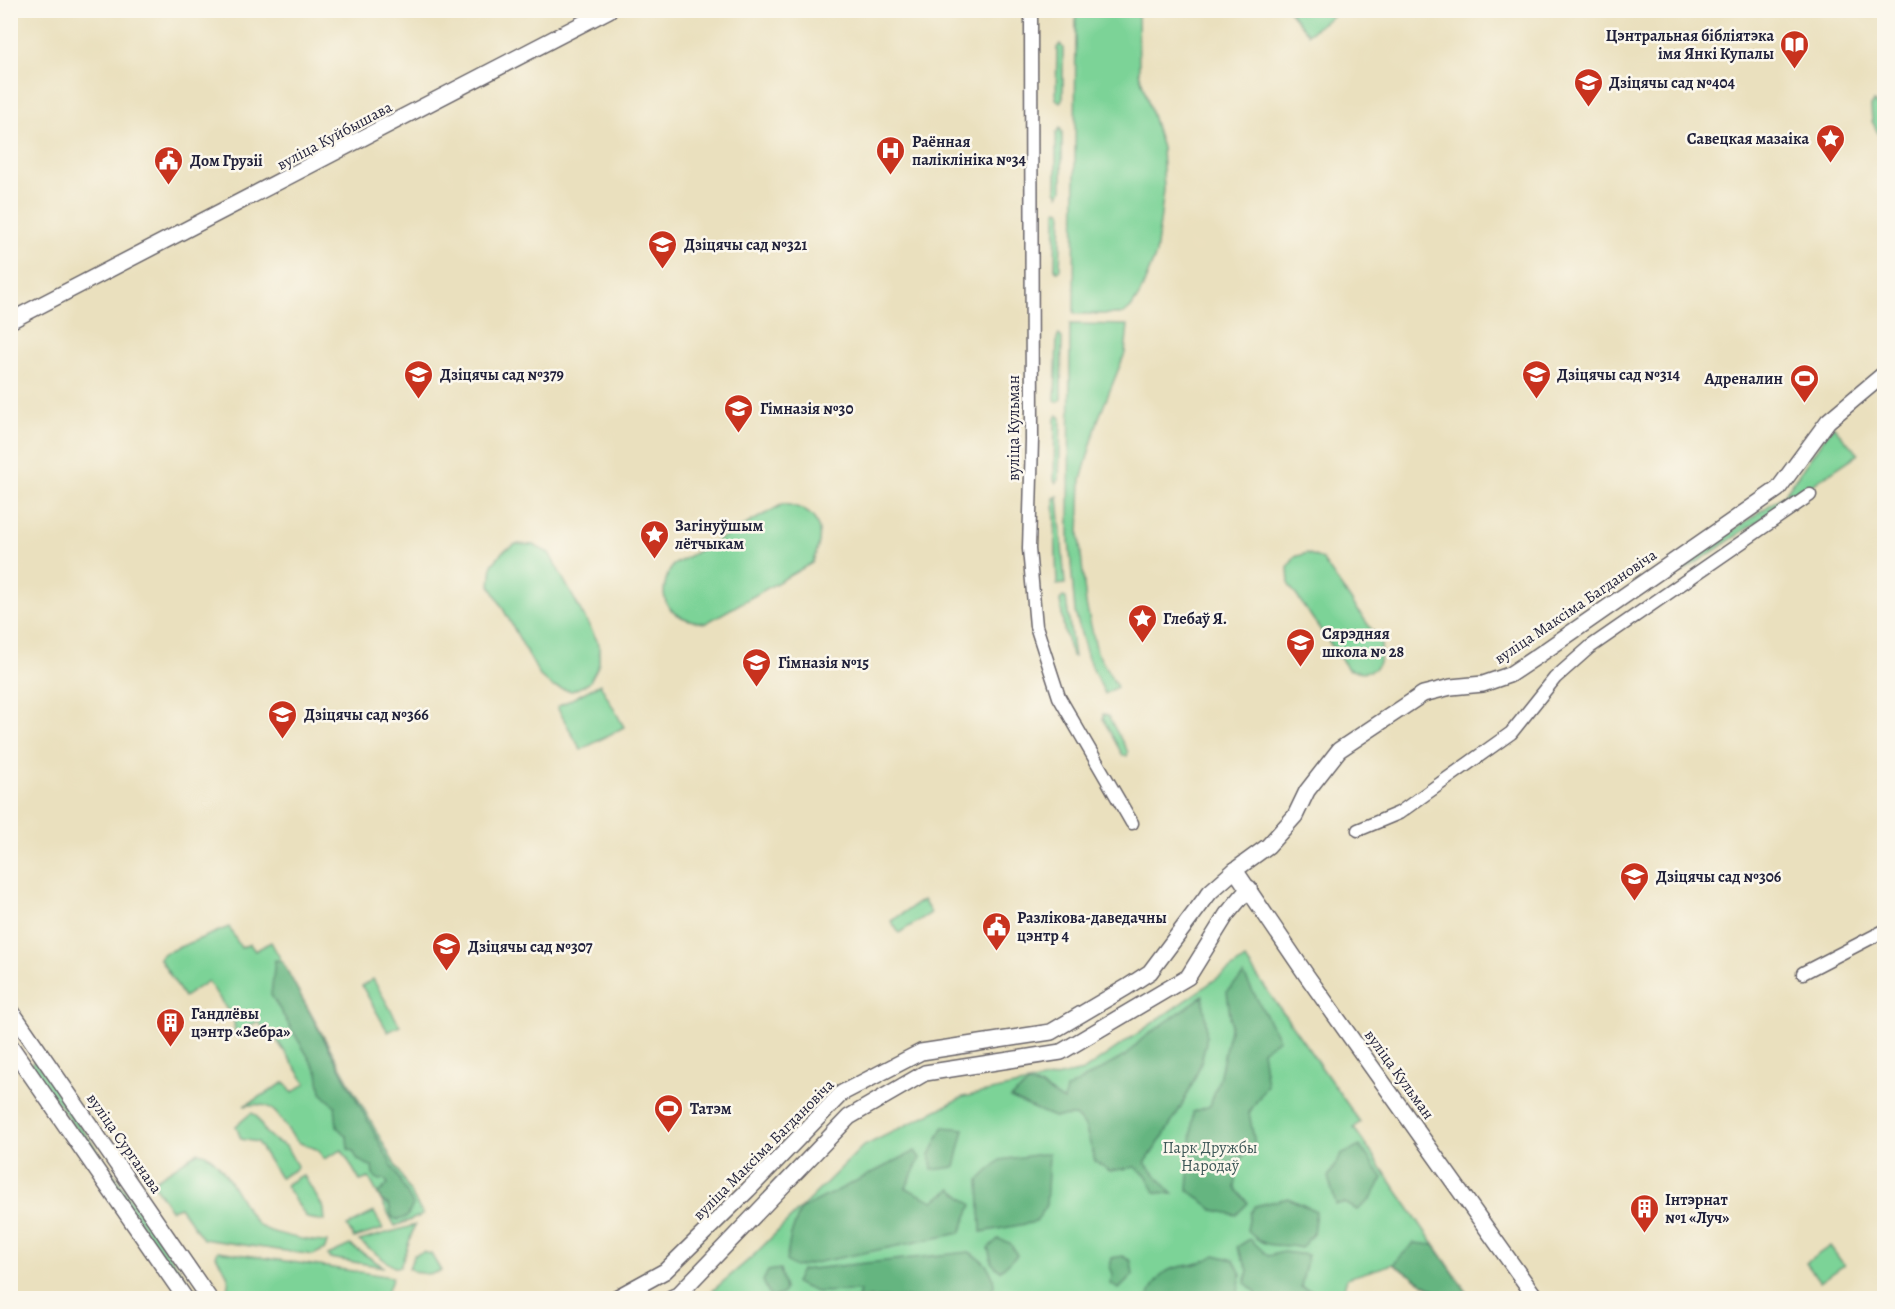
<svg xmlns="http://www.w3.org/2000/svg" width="1895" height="1309" font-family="Alegreya,serif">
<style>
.green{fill:#7cd397;stroke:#4f7a69;stroke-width:1.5}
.forest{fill:#65b580;stroke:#446c5e;stroke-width:1.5}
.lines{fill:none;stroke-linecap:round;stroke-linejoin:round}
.minor-casing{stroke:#686469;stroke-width:15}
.major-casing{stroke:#686469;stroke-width:18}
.minor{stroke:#fff;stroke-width:12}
.major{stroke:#fff;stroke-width:15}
.labels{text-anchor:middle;stroke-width:5;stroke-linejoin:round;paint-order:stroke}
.poi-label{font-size:16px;font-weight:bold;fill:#22223b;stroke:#fbf7ec;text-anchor:start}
.street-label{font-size:16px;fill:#22223b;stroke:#fbf7ec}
.park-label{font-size:16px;fill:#3d5757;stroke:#fbf7ec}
</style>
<rect width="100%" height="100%" fill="#fbf7ec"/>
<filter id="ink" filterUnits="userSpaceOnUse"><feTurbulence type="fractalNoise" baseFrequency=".0167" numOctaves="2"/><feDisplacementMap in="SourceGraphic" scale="12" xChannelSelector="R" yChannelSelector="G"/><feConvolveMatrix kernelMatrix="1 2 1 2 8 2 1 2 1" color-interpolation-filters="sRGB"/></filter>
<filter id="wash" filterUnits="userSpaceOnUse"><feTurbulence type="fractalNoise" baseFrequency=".008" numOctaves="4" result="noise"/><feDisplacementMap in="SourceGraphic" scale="24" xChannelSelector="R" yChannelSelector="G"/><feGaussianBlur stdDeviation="1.35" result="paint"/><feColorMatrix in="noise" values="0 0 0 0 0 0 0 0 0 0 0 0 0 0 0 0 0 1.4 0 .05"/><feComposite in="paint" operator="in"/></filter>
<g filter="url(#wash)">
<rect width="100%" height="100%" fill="#eae0be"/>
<g class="green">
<path d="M 1076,11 L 1138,11 L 1139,72 L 1162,148 L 1164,190 L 1156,254 L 1140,294 L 1131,308 L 1124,314 L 1074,314 Z"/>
<path d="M 1289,11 L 1339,11 L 1308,34 Z"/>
<path d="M 1060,44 L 1063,48 L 1063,98 L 1060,102 L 1056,99 L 1057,48 Z"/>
<path d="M 1874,102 L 1884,114 L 1884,145 L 1872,121 L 1871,106 Z"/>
<path d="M 1060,128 L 1062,132 L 1062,190 L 1059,195 L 1056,190 L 1056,134 Z"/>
<path d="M 1058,210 L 1062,212 L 1060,269 L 1058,272 L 1055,269 L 1056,212 Z"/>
<path d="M 1070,324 L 1128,325 L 1125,353 L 1098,420 L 1081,480 L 1079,534 L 1086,604 L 1097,652 L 1117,687 L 1105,694 L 1088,659 L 1075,612 L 1069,539 Z"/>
<path d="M 1059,335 L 1062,338 L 1061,399 L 1058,402 L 1055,400 L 1057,338 Z"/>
<path d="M 1058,415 L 1061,418 L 1059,480 L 1056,483 L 1054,480 L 1055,418 Z"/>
<path d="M 1833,426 L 1858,454 L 1675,577 L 1672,573 L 1784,495 Z"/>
<path d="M 1058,496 L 1065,584 L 1057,585 L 1054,498 Z"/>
<path d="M 783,504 C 820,509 827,532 812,563 L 706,623 C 668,619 653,599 673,565 Z"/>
<path d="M 516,544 L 533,545 L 549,553 L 599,644 L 599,664 L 589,683 L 572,691 L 553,687 L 540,676 L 490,585 L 492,565 L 503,551 Z"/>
<path d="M 1307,553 L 1322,559 L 1381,643 C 1383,670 1372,676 1348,669 L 1289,585 L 1288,567 L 1295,557 Z"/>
<path d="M 1063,597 L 1066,598 L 1074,657 L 1072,656 L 1064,630 L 1060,600 Z"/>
<path d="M 600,684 L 624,727 L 581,750 L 557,707 Z"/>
<path d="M 1103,714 L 1108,716 L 1128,752 L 1127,756 L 1123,756 L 1103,719 Z"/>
<path d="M 923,900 L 931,913 L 899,933 L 891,921 Z"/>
<path d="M 229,927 L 241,948 L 250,944 L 255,951 L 271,942 L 423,1215 L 395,1226 L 369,1178 L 360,1181 L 342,1150 L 324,1159 L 318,1150 C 312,1146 300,1145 296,1140 C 279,1121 277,1098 244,1106 L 285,1082 L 292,1093 L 306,1083 L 270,1030 L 266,1032 L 258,1021 L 235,1036 L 234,1020 L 208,981 L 184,997 L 159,958 L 165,953 Z"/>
<path d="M 1245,959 L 1360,1122 L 1354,1128 L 1471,1298 L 1447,1298 L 1393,1264 L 1347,1278 L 1341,1298 L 704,1298 L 752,1257 L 862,1147 L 963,1097 L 1083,1071 Z"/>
<path d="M 373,979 L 400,1026 L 388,1032 L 362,986 Z"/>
<path d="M 35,1060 L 199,1298 L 192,1298 L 31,1064 Z"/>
<path d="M 251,1113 L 256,1115 L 265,1132 L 274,1140 L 286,1146 L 297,1166 L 296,1169 L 280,1178 L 257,1142 L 241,1139 L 236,1126 Z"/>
<path d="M 198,1152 C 223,1153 241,1210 259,1225 C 270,1234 313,1242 327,1242 L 325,1249 L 313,1255 L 203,1239 L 180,1207 L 171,1210 L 152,1182 Z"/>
<path d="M 300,1176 L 304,1176 L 324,1209 L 325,1221 L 307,1218 L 286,1187 L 287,1184 Z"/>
<path d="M 374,1212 L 383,1229 L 354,1238 L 347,1226 Z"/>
<path d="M 415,1225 L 400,1267 L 394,1267 L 359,1241 Z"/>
<path d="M 350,1245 L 384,1267 L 329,1258 L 328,1255 Z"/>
<path d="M 1830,1246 L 1844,1265 L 1820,1282 L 1806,1263 Z"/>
<path d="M 218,1251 L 393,1277 L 385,1298 L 224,1298 C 233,1275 227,1275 216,1256 Z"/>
<path d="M 423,1252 L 431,1254 L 441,1271 C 431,1275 417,1275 409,1268 L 414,1255 Z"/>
</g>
<g class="forest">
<path d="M 275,960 L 282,961 L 413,1205 L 407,1217 L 398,1220 L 392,1217 L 389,1205 L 382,1201 L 378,1194 L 388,1184 L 385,1179 L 379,1180 L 373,1175 L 372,1167 L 358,1160 L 353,1151 L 348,1149 L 347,1137 L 337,1127 L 335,1106 L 321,1093 L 318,1073 L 271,995 Z"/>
<path d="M 1244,975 L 1279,1039 L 1262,1051 L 1267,1085 L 1249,1113 L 1255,1144 L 1238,1162 L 1235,1188 L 1248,1203 L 1236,1215 L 1214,1210 L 1188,1190 L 1193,1112 L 1210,1106 L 1219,1079 L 1231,1024 L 1227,991 Z"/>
<path d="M 1203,996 C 1204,1011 1209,1032 1205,1047 C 1197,1085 1167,1132 1145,1163 L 1173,1194 L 1155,1192 L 1146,1175 L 1135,1167 L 1110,1171 L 1095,1161 L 1085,1126 L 1075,1116 L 1054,1117 L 1010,1098 L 1028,1084 L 1041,1086 L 1064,1101 L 1066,1089 L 1125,1056 L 1142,1039 Z"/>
<path d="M 943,1127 L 964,1129 L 955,1167 L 932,1170 L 930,1155 Z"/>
<path d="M 1360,1146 L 1383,1178 L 1371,1199 L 1357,1210 L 1345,1203 L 1336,1204 L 1328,1177 L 1341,1155 Z"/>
<path d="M 915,1151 L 920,1158 L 906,1188 L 933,1201 L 952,1189 L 972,1205 L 960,1233 L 795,1267 L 786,1261 L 791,1234 L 801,1209 Z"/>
<path d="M 1049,1153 L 1046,1207 L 1036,1222 L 981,1232 L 979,1180 L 1000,1160 Z"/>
<path d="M 1288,1198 L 1316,1211 L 1313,1234 L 1301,1248 C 1276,1242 1267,1252 1247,1230 L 1250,1213 L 1255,1206 Z"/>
<path d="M 998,1239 L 1010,1243 L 1017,1255 L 1000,1271 L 992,1263 L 988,1248 Z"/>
<path d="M 1250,1239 L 1268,1256 L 1283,1252 L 1308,1255 L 1301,1287 L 1332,1298 L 1257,1298 L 1256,1292 L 1245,1283 L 1248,1270 L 1237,1247 Z"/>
<path d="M 1414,1243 L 1434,1245 L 1471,1298 L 1447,1298 L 1393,1264 Z"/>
<path d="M 969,1252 C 984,1260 993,1269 994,1286 L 985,1298 L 858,1298 L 860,1291 L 816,1292 L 795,1283 L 801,1270 Z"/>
<path d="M 1215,1255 L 1234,1260 L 1241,1274 L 1237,1298 L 1147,1298 C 1168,1252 1185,1276 1215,1255 Z"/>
<path d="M 1122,1256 L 1131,1261 L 1133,1275 L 1119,1289 L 1110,1284 L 1113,1274 L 1110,1267 L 1112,1258 Z"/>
<path d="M 780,1269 L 785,1289 L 783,1294 L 771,1298 L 763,1281 L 768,1271 Z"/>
</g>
</g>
<g filter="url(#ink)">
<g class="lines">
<defs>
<g id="minor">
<path d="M 1031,10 L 1032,440 L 1029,549 L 1036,626 L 1059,697 L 1132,823"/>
<path d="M 1358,830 L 1399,813 L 1511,733 L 1555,678 L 1590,647 L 1810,495"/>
<path d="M 1803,973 L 1884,931"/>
</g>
<g id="major">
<path d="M 10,321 L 609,10"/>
<path d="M 1235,870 L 1307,976 L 1536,1298"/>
<path d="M 10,1009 L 209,1298"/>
<path d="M 10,1045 L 185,1298"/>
<path d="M 616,1298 L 665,1271 L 748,1190 L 842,1093 L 921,1052 L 1051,1032 L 1127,987 L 1150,972 L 1210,892 L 1235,870 L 1268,846 L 1295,816 L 1307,791 L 1339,750 L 1423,694 L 1451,687 L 1483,684 L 1509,675 L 1539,655 L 1778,489 L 1828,421 L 1884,374"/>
<path d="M 671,1298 L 678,1295 L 849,1117 L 925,1073 L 1061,1052 L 1188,977 L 1227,914 L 1249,888"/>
</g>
</defs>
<use href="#minor" class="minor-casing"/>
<use href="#major" class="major-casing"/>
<use href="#minor" class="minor"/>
<use href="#major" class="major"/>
</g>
</g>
<defs>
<symbol id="library-pin" viewBox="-11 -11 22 30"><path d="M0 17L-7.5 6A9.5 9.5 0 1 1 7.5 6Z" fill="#c8321e" stroke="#fbf7ec"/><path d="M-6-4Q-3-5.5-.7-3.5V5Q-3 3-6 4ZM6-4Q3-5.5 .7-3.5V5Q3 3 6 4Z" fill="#fff"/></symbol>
<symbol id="school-pin" viewBox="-11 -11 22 30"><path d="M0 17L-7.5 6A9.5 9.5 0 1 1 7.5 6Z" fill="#c8321e" stroke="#fbf7ec"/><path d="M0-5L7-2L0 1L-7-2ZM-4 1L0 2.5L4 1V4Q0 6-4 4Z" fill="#fff"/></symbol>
<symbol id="sight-pin" viewBox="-11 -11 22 30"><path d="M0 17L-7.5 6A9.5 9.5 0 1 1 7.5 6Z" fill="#c8321e" stroke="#fbf7ec"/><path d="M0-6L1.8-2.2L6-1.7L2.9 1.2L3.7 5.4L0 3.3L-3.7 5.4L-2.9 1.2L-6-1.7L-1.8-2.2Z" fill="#fff"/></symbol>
<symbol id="hospital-pin" viewBox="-11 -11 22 30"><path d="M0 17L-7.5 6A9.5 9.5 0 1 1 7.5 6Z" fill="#c8321e" stroke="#fbf7ec"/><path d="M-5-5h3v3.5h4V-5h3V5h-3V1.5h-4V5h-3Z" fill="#fff"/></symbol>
<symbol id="civic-pin" viewBox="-11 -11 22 30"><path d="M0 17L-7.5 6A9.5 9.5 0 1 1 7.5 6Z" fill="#c8321e" stroke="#fbf7ec"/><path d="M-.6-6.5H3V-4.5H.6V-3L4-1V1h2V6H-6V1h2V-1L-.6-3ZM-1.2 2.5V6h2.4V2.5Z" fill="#fff"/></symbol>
<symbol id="stadium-pin" viewBox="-11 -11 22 30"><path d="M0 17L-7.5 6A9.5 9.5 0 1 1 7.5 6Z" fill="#c8321e" stroke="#fbf7ec"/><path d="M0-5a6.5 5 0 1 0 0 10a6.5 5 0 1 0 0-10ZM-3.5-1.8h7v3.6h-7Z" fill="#fff"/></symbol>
<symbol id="building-pin" viewBox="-11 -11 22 30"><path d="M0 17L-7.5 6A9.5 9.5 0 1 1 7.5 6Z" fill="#c8321e" stroke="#fbf7ec"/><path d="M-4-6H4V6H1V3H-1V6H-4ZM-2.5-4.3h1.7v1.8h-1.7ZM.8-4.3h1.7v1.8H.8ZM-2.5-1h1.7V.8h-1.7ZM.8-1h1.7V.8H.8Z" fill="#fff"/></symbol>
</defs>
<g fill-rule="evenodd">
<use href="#library-pin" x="1778" y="28" width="33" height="45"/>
<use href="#school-pin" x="1572" y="66" width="33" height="45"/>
<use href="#sight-pin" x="1814" y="122" width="33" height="45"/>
<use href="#hospital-pin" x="874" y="134" width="33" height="45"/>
<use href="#civic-pin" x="152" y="144" width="33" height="45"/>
<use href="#school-pin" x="646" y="228" width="33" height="45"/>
<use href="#school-pin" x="402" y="358" width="33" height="45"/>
<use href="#school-pin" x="1520" y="358" width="33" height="45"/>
<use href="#stadium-pin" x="1788" y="362" width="33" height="45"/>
<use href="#school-pin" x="722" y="392" width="33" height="45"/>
<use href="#sight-pin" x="638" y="518" width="33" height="45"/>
<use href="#sight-pin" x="1126" y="602" width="33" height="45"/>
<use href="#school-pin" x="1284" y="626" width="33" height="45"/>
<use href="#school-pin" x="740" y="646" width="33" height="45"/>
<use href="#school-pin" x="266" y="698" width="33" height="45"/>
<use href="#school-pin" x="1618" y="860" width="33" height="45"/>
<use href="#civic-pin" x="980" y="910" width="33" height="45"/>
<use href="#school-pin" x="430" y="930" width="33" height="45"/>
<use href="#building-pin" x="154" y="1006" width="33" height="45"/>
<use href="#stadium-pin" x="652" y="1092" width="33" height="45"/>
<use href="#building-pin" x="1628" y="1192" width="33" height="45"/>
</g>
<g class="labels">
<g class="poi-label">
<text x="1774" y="41" text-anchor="end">Цэнтральная бібліятэка<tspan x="1774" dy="18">імя Янкі Купалы</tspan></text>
<text x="1609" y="88">Дзіцячы сад №404</text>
<text x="1809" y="144" text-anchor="end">Савецкая мазаіка</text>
<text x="912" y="147">Раённая<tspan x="912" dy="18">паліклініка №34</tspan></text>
<text x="190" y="166">Дом Грузіі</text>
<text x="684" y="250">Дзіцячы сад №321</text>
<text x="440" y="380">Дзіцячы сад №379</text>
<text x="1557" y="380">Дзіцячы сад №314</text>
<text x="1783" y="384" text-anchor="end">Адреналин</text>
<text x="760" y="414">Гімназія №30</text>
<text x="675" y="531">Загінуўшым<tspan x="675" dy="18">лётчыкам</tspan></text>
<text x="1163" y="624">Глебаў Я.</text>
<text x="1322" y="639">Сярэдняя<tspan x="1322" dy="18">школа № 28</tspan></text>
<text x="778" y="668">Гімназія №15</text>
<text x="304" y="720">Дзіцячы сад №366</text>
<text x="1656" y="882">Дзіцячы сад №306</text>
<text x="1017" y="923">Разлікова-даведачны<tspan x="1017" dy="18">цэнтр 4</tspan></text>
<text x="468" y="952">Дзіцячы сад №307</text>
<text x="191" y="1019">Гандлёвы<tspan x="191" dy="18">цэнтр «Зебра»</tspan></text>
<text x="690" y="1114">Татэм</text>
<text x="1665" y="1205">Інтэрнат<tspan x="1665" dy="18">№1 «Луч»</tspan></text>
</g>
<g class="street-label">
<text transform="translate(334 135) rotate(-28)" y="6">вуліца Куйбышава</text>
<text transform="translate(1013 428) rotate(-90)" y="6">вуліца Кульман</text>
<text transform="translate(1575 606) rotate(-34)" y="6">вуліца Максіма Багдановіча</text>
<text transform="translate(1400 1074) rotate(54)" y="6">вуліца Кульман</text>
<text transform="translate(125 1143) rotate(55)" y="6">вуліца Сурганава</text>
<text transform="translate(763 1149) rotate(-45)" y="6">вуліца Максіма Багдановіча</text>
</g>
<g class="park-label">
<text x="1210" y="1153">Парк Дружбы<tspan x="1210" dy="18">Народаў</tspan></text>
</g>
</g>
<rect width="1895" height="1309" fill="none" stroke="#fbf7ec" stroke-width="36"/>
</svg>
